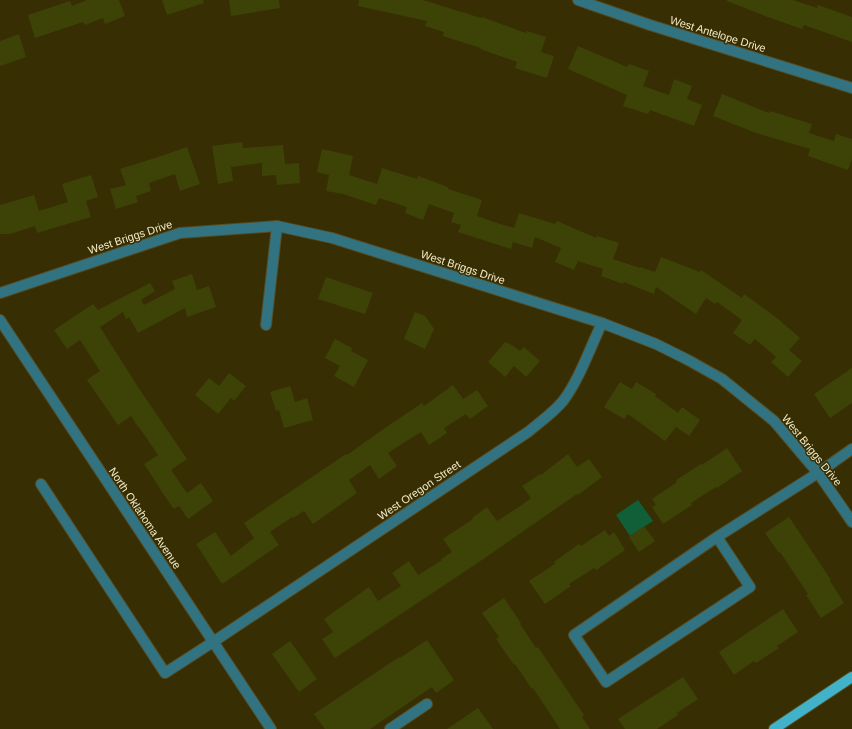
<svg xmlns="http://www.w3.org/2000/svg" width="852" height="729" font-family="Arial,sans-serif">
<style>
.green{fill:#105f38}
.building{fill:#3d4307}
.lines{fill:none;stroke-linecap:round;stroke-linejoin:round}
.minor-casing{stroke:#554c23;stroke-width:12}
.major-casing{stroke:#554c23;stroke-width:12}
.minor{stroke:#327382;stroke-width:10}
.major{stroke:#42b2cb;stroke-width:10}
.labels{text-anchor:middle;stroke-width:3;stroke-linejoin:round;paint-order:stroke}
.street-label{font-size:11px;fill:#f3eac6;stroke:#372e04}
</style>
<rect width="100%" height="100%" fill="#372e04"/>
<path class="green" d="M 638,500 L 653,521 L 630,536 L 616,515 Z"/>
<g class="building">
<path d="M 87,0 L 119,0 L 125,16 L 105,24 L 103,18 L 85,25 L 83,22 L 35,38 L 28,15 L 70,1 L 72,6 Z"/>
<path d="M 162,0 L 203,0 L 204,3 L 167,15 Z"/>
<path d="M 229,0 L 279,0 L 280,8 L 231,16 Z"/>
<path d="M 359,0 L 423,0 L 481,18 L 482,17 L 526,33 L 527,31 L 546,37 L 541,52 L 554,56 L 547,78 L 515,68 L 517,62 L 480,49 L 481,48 L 443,36 L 444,32 L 425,26 L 427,21 L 358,6 Z"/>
<path d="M 727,0 L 793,0 L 817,8 L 818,5 L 852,17 L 852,42 L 804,25 L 802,29 L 765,16 L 727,1 Z"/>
<path d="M 19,34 L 26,57 L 0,66 L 0,41 Z"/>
<path d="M 578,46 L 627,67 L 629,64 L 649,71 L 643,86 L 669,95 L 674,79 L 692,86 L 687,99 L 702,105 L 694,126 L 650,110 L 648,114 L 623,106 L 627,95 L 568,69 Z"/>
<path d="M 722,94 L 769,113 L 770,111 L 812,124 L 809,133 L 834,141 L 836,134 L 852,139 L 852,159 L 848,170 L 808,156 L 810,149 L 756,133 L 713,116 Z"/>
<path d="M 242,142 L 243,148 L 283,145 L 285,164 L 299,163 L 300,183 L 277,185 L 276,175 L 262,176 L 262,163 L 231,167 L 233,181 L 218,184 L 212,146 Z"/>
<path d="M 187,147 L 200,184 L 180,191 L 175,174 L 149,183 L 151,191 L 136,196 L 138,202 L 116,209 L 110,189 L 126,185 L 120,169 L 158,157 Z"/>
<path d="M 322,149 L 353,156 L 349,175 L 377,184 L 382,168 L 417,179 L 418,176 L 448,187 L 448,189 L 482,200 L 477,216 L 500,224 L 514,228 L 519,213 L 555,224 L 557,221 L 596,238 L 597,236 L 619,243 L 613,259 L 640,268 L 640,267 L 655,272 L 661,257 L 700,272 L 701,270 L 742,298 L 744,294 L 777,318 L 800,338 L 789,350 L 802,361 L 788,377 L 771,362 L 776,357 L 755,339 L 750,345 L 733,333 L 742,320 L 717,302 L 715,304 L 706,298 L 696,314 L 656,287 L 654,294 L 624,282 L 623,284 L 601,276 L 603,269 L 578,261 L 574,270 L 555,262 L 561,248 L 535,237 L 532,248 L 513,242 L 511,249 L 458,232 L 461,225 L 451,222 L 454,213 L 429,204 L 423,220 L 405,213 L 407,207 L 379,198 L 376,205 L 343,194 L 326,191 L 329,175 L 317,172 Z"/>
<path d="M 91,175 L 98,197 L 86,201 L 91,217 L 37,233 L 35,226 L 10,234 L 0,234 L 0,205 L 34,195 L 39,211 L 68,202 L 62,184 Z"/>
<path d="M 192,274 L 197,290 L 209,286 L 216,307 L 187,317 L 185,308 L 138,333 L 129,317 L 126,319 L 123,312 L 100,327 L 140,390 L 187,459 L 171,470 L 187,493 L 201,483 L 213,501 L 188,519 L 179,506 L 174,509 L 161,491 L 161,490 L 144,464 L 158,455 L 139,427 L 138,427 L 131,416 L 118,425 L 87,380 L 100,371 L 80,340 L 67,349 L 54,330 L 93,304 L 98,310 L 150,283 L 155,291 L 141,300 L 144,305 L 175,289 L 172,281 Z"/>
<path d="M 326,277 L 373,293 L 365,314 L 318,299 Z"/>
<path d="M 415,312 L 425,316 L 434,329 L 425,349 L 404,339 Z"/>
<path d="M 335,339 L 352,348 L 351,351 L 368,360 L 354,387 L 334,376 L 340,366 L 325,358 Z"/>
<path d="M 505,342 L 512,345 L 520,351 L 524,347 L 540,361 L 526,377 L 514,366 L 505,377 L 488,362 Z"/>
<path d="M 852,368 L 852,403 L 830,418 L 814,394 Z"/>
<path d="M 229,373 L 246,386 L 234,401 L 231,398 L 218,414 L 195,395 L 209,378 L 219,386 Z"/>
<path d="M 620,382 L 632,389 L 636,382 L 656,394 L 655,396 L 678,413 L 682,407 L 700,420 L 689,436 L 676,427 L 665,441 L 628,414 L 624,419 L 604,407 Z"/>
<path d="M 453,385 L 463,399 L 477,390 L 488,406 L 470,419 L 466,414 L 444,428 L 447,433 L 429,445 L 421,432 L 388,453 L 397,466 L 379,479 L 370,465 L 349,480 L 357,493 L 313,524 L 304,511 L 293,518 L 292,517 L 270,532 L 279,545 L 222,584 L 196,544 L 215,532 L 231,556 L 254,538 L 244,523 L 346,454 L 347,455 L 382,430 L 422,403 L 424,406 Z"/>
<path d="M 290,386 L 295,402 L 307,398 L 313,420 L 284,428 L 279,410 L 276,411 L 270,392 Z"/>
<path d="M 727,448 L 742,471 L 717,488 L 716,487 L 691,503 L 692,505 L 663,524 L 652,507 L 656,505 L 652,499 L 677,482 L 676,480 L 701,464 L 702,465 Z"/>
<path d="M 568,454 L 577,467 L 589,459 L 602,477 L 578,495 L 577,494 L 476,564 L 335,658 L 322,639 L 333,632 L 324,619 L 369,587 L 378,601 L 401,586 L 392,573 L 409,561 L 418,575 L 442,560 L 441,559 L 452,552 L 443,539 L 473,519 L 472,518 L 487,507 L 497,521 L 519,507 L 531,498 L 522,486 L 540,474 L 541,475 Z"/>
<path d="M 789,517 L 831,580 L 830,581 L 844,603 L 821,618 L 806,595 L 808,594 L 780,552 L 779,553 L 765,533 Z"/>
<path d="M 644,526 L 655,541 L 639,552 L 629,537 Z"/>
<path d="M 605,530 L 609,536 L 614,532 L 625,550 L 596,570 L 594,568 L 569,584 L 571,586 L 545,604 L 529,581 L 555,564 L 554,562 L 579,544 L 581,546 Z"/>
<path d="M 504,598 L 521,623 L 520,624 L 536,648 L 538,647 L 584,715 L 582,717 L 590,729 L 560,729 L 533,688 L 532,689 L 515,664 L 514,665 L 496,639 L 499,637 L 482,613 Z"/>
<path d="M 783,609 L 798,632 L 777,646 L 779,648 L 756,663 L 754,661 L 734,675 L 719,652 Z"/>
<path d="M 427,640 L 454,680 L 436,693 L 432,687 L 370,729 L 325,729 L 314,714 L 399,657 L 400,658 Z"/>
<path d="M 290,641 L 317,679 L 299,692 L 272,654 Z"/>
<path d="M 683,677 L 698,699 L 677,713 L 678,715 L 657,729 L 625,729 L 618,719 Z"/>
<path d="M 478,708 L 493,729 L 447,729 Z"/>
</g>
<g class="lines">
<defs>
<g id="minor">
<path d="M 578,0 L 650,25 L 852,88"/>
<path d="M 0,293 L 180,233 L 277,226 L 332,238 L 602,323 L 656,344 L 688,360 L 722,379 L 774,421 L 818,473 L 852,522"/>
<path d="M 0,320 L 271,729"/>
<path d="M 266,325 L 277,226"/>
<path d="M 41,484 L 165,673 L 213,642 L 528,432 C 540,422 553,413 563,401 C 579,380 590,348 602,323"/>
<path d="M 717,537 L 750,587 L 606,682 L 574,635 L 717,537 L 818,473 L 852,449"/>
<path d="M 390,729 L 427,704"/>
</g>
<path id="major" d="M 774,729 L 852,677"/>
</defs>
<use href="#minor" class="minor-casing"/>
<use href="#major" class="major-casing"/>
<use href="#minor" class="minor"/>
<use href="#major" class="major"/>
</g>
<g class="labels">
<g class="street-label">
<text transform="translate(718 34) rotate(17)" y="4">West Antelope Drive</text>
<text transform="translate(130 237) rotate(-18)" y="4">West Briggs Drive</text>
<text transform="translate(463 267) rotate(18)" y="4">West Briggs Drive</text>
<text transform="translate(812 450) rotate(51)" y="4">West Briggs Drive</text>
<text transform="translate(419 490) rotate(-34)" y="4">West Oregon Street</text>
<text transform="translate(145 518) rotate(56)" y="4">North Oklahoma Avenue</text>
</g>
</g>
</svg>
